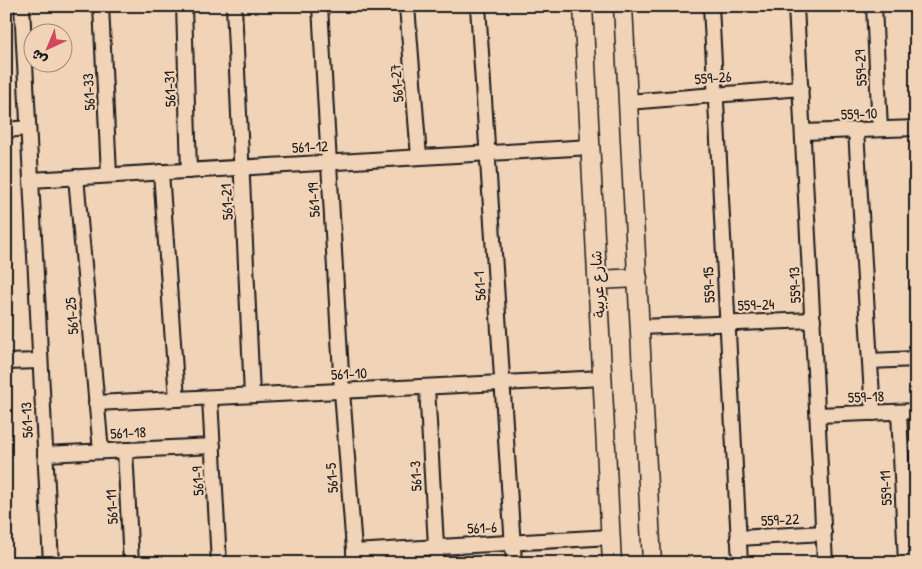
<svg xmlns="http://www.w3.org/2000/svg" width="922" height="569" font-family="'Patrick Hand','Playpen Sans Arabic',sans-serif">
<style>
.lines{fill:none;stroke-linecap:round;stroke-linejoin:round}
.minor-casing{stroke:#1c1c1c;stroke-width:18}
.major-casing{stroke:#1c1c1c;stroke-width:21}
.minor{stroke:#f1d3b7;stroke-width:14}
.major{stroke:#f1d3b7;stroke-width:18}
.labels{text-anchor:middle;stroke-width:4.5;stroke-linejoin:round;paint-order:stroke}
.street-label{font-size:15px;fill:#1c1c1c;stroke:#f1d3b7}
</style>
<rect width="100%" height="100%" fill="#f1d3b7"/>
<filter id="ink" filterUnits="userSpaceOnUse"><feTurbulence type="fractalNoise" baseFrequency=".02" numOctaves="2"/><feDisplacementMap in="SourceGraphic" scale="10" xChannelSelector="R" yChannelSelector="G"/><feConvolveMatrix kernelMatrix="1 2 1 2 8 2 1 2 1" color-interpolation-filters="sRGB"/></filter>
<g filter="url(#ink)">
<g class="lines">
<defs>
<g id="minor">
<path d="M 22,6 L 51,563"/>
<path d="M 101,6 L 109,175"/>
<path d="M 184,6 L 189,171"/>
<path d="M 234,6 L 252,395"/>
<path d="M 320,6 L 342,391 L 355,563"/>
<path d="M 407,6 L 419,157"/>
<path d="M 478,6 L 514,563"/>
<path d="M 711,6 L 740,563"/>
<path d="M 796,6 L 825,563"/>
<path d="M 874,6 L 880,129"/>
<path d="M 628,102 L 801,88"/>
<path d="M 6,130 L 28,128"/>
<path d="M 856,130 L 873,413"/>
<path d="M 803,132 L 916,128"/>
<path d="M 161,172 L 177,399"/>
<path d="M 76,177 L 101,451"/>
<path d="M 31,180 L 591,147"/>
<path d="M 640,327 L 813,320"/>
<path d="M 870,361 L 916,359"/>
<path d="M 6,362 L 40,361"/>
<path d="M 427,387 L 437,563"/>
<path d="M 210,398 L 219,563"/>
<path d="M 96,403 L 603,378"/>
<path d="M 899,412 L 906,563"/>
<path d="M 818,415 L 916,411"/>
<path d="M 125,450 L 131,563"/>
<path d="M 45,454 L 213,446"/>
<path d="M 738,538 L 824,533"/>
<path d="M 354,552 L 611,537"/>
</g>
<g id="major">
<path d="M 583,6 L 612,563"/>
<path d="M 623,6 L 652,563"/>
<path d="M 598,280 L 638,278"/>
</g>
</defs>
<use href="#minor" class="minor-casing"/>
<use href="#major" class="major-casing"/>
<use href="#minor" class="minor"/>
<use href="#major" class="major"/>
</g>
</g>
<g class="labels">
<g class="street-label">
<text transform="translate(861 68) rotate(-93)" y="5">559-29</text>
<text transform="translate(713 78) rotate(-5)" y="5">559-26</text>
<text transform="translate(397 83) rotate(-95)" y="5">561-27</text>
<text transform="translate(170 89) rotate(-92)" y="5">561-31</text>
<text transform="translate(89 92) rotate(-93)" y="5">561-33</text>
<text transform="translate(859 114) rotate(-2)" y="5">559-10</text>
<text transform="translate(310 147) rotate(-3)" y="5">561-12</text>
<text transform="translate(314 200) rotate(-93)" y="5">561-19</text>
<text transform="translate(227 202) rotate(-93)" y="5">561-21</text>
<text transform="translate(598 284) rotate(-93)" y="5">شارع عربية</text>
<text transform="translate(709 285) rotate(-93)" y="5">559-15</text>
<text transform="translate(795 285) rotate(-93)" y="5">559-13</text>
<text transform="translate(480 286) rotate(-94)" y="5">561-1</text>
<text transform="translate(756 305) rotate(-2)" y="5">559-24</text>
<text transform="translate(72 316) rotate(-95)" y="5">561-25</text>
<text transform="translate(349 374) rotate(-3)" y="5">561-10</text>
<text transform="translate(866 397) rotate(-2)" y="5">559-18</text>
<text transform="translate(27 420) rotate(-93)" y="5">561-13</text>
<text transform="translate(128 433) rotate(-3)" y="5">561-18</text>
<text transform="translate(416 476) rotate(-93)" y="5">561-3</text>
<text transform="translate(332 478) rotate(-95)" y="5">561-5</text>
<text transform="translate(198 481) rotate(-93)" y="5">561-9</text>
<text transform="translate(886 488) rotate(-93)" y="5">559-11</text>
<text transform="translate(112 507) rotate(-93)" y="5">561-11</text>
<text transform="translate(780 520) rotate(-3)" y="5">559-22</text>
<text transform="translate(482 528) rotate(-3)" y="5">561-6</text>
</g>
</g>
<rect width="922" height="569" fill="none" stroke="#f1d3b7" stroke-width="25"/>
<rect x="12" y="12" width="897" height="544" fill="none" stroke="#1c1c1c" stroke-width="2" filter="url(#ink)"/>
<g transform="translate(48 48) rotate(224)"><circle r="24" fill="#f1d3b7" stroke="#9c8a79"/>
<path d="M0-4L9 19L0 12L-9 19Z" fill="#d1495b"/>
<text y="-8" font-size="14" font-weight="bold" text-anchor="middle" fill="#1c1c1c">ش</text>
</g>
</svg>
